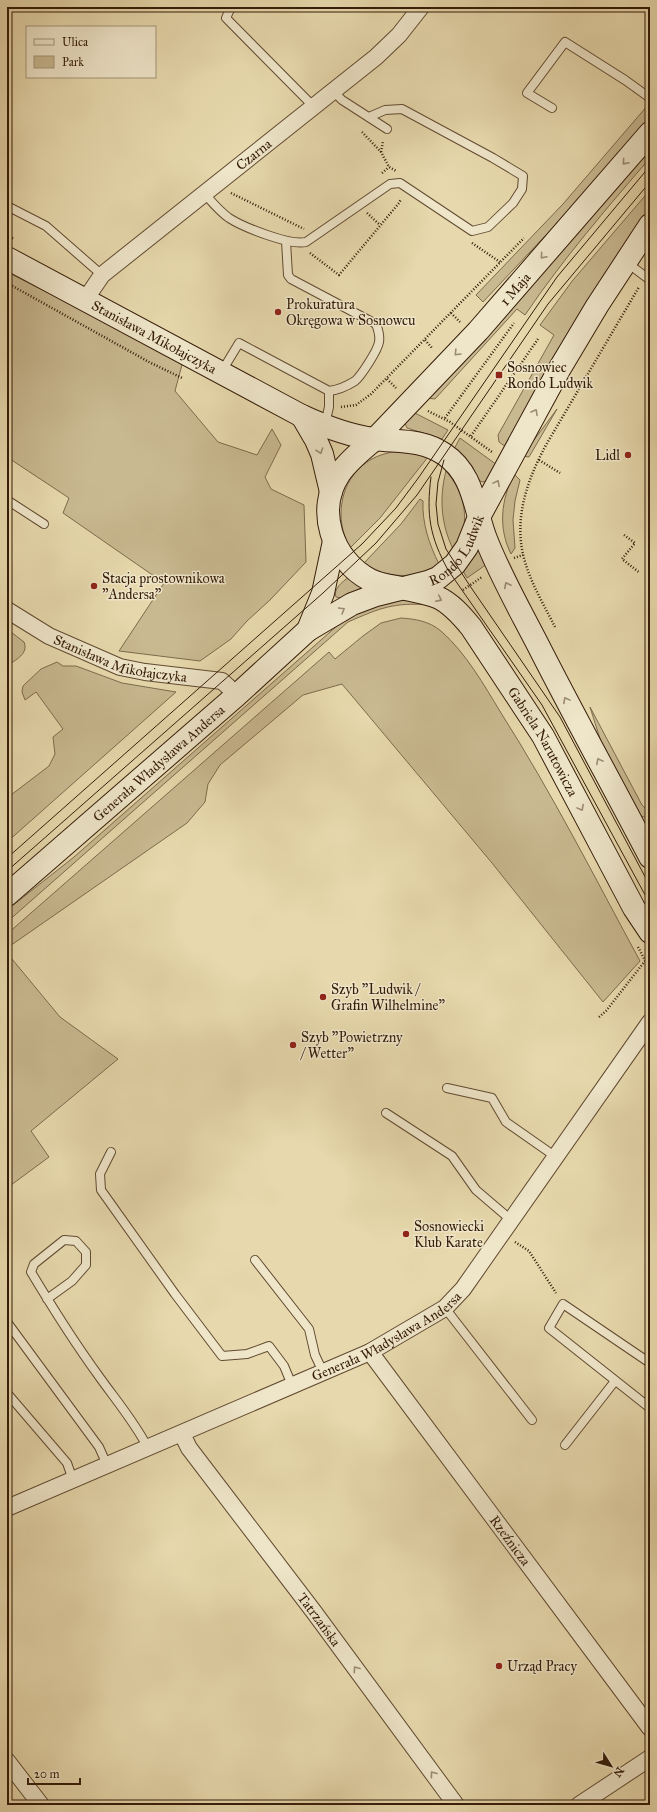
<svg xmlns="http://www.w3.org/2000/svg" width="657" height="1812" font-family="'IM FELL Great Primer',serif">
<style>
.green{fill:#c9b991;stroke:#7e6a4c}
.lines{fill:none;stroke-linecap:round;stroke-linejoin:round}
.lane-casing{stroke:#614a31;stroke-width:10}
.street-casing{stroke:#614a31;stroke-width:18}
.secondary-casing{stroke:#341b08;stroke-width:24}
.path{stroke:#341b08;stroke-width:2.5;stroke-dasharray:1 2;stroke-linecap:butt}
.lane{stroke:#efe6ca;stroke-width:8}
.street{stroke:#efe6ca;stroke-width:16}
.secondary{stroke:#efe6ca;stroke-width:22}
.tram{stroke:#341b08;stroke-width:1}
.oneway{stroke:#9b8b73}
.poi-dot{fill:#8f2418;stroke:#efe6ca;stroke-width:1.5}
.labels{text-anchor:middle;stroke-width:3;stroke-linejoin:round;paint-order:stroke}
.street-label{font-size:14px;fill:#341b08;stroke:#efe6ca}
.poi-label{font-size:14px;fill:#341b08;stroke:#efe6ca;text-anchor:start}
</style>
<rect width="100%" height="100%" fill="#e7d9ad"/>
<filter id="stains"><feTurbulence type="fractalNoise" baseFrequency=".005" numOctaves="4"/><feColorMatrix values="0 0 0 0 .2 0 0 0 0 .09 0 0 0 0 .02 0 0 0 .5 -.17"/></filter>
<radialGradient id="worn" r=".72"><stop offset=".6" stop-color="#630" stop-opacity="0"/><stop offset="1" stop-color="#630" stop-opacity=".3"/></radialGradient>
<g class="green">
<path d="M 648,105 L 650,107 L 650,118 L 558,224 L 544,237 L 483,302 L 476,295 L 563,204 Z"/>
<path d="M 650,146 L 650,158 C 606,209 563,259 525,315 L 517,309 L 435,399 L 427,398 Z"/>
<path d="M 650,190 L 650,212 L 639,227 L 506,447 L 499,442 L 498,435 L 554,335 L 540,325 L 573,280 Z"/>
<path d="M 7,272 L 183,361 L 175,391 L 218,442 L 257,455 L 272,429 L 281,445 L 265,477 L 271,489 L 304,505 L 306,562 L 270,600 L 247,621 L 231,639 L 200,661 L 119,651 L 164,583 L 63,513 L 69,498 L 7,457 Z"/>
<path d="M 557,409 L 529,457 L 522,456 Z"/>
<path d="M 413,412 L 448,430 L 442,439 L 407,428 C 403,421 407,418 413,412 Z"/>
<path d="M 460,438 L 497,465 L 488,480 L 483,482 L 480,481 C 473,468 466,458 454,449 Z"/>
<path d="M 403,451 L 418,453 L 428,457 L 380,518 L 350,548 C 330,512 344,463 388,453 C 392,451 398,452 403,451 Z"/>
<path d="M 446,471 C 461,488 470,514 461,536 C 459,541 455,545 453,549 C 441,524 439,498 446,471 Z"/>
<path d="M 514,474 L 520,480 L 515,501 L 513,520 L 515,548 L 511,554 C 498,528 501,500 514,474 Z"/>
<path d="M 420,499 L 423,501 C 422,523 429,544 439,564 C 414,580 388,579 364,563 L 401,524 Z"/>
<path d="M 478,548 L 487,564 L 467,578 L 463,571 Z"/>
<path d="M 349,577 L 361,586 L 361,588 L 342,598 L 336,597 C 333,589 342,582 349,577 Z"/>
<path d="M 403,600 L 417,600 L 430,605 C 394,602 380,608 348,622 L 7,922 L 7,910 L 74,857 L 346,618 L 384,603 Z"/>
<path d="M 401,618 C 415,619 429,621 441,631 C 466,653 484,685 501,713 C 552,793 595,878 640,961 L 603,1002 L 492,863 L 342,684 L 303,695 L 220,765 L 208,784 L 205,802 L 187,823 L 7,948 L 7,934 L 329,652 L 335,659 L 363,636 L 381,623 Z"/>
<path d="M 7,629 L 24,642 C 29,654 15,660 7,666 Z"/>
<path d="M 57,662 L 63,666 L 76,666 L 122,683 L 176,692 L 7,842 L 7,798 L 49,766 L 55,754 L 53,737 L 63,729 L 36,692 L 25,700 L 22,692 L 23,686 L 41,669 Z"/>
<path d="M 590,707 L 642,805 L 650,813 L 650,819 L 641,816 L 636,810 L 602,745 Z"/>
<path d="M 7,953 L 60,1017 L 118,1059 L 31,1131 L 49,1157 L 7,1188 Z"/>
</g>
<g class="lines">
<defs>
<g id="lane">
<path d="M 231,7 L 226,18 L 314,107"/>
<path d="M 334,92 L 342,100 L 387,129"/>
<path d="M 552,108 L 527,93 L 565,42 L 625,80 L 650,98"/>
<path d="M 204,193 C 212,202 219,211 229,218 C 243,227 290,246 306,242 L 390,184 L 400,183 L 472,231 L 488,227 L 513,203 L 522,189 L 523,176 L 493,158 L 402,109 L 385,110 L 369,117"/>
<path d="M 7,206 L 46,226 L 102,275"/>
<path d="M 626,262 L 650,280"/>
<path d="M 222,371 L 239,343 L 329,391 C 338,390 347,386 355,381 C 361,376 378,350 379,342 C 380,336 378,329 376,324 L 291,279 L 288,275 L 286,241"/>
<path d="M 325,424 L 329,407 L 329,391"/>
<path d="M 7,500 L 44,524"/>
<path d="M 447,1088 L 492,1098 L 506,1122 L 556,1157"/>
<path d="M 386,1113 L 452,1156 L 476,1190 L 511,1220"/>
<path d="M 111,1152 L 100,1174 L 101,1190 L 175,1294 L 222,1356 L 247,1354 L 269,1346 L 284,1366 L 292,1385"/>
<path d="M 255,1260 L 309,1329 L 315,1355 L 323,1372"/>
<path d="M 47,1299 L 72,1281 L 86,1265 L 86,1252 L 76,1241 L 64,1240 L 34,1264 L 31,1272 C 52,1307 74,1342 98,1375 C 115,1399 134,1421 148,1448"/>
<path d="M 445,1308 L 532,1420"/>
<path d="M 7,1322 L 99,1447 L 107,1465"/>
<path d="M 650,1363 L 563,1304 L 549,1328 L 650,1408"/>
<path d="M 7,1393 L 67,1463 L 73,1480"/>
<path d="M 565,1445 L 615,1381"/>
</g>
<g id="street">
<path id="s1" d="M 85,300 L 102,275 L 376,57 L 399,35 L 421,7"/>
<path id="s2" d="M 7,610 L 49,636 L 120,667 L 145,672 L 222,681 L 237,695"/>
<path id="s3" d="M 370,1352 L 650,1728"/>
<path id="s4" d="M 182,1434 L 189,1448 L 314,1612 L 456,1805"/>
<path id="s5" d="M 7,1508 L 370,1352 L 445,1308 L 463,1289 L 650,1022"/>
<path d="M 7,1761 L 41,1805"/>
<path d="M 579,1805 L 650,1758"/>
</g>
<g id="secondary">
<path id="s6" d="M 650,133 L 478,331 L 375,439 C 363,449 349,460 340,473 C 315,510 332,560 370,580 C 380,585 391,586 402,588 C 413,591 427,593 437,597 C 451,603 462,616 471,627 L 543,736 L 634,908 L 650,932"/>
<path id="s7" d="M 7,258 L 302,416 C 326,427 349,436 374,439 C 399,442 422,439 444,454 C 474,474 474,508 486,539 C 500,575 520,610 538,645 C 574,716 613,786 650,857"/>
<path d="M 302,416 L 316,440 L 322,454 L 331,492"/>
<path d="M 308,630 L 323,593 L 334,541"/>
<path id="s8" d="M 7,895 L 237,695 L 308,630 L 352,604 L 376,595 L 428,582 L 438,578 L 455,564 L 467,547 L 479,517 L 560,368 L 597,306 L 650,225"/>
</g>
</defs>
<use href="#lane" class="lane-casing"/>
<use href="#street" class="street-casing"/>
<use href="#secondary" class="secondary-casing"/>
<g class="path">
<path d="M 362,132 L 381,152 L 389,167 L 396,171"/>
<path d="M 381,152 L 383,141"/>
<path d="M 382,173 L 389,167"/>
<path d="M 231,193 L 304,229"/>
<path d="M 367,213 L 380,225"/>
<path d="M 7,235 L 14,239"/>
<path d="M 472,243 L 500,262"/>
<path d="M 310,253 L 339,275 L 399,203 L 401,199"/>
<path d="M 7,283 L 149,362 L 182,378"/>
<path d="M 451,313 L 460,322"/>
<path d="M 425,340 L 433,349"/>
<path d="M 387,379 L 396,388"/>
<path d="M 341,407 L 356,405 L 371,394 L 524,238"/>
<path d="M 428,411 L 450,422 L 492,452"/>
<path d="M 445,418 L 514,323"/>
<path d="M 471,436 L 538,339"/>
<path d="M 539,460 L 560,473"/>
<path d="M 624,535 L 635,543 L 622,559 L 640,573"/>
<path d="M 514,558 L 523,555"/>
<path d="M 463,590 L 482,577"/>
<path d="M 555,627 C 545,607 533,587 526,565 C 512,523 526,482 546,445 L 639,287"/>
<path d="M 638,947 L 650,970"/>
<path d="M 599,1017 L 606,1011 L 645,961"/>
<path d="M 515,1242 L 529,1251 L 556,1293"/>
</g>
<use href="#lane" class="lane"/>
<use href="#street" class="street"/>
<use href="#secondary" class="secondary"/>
<g class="tram">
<path d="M 444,460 L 438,482 L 436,504 L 438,524 L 446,549 L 470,586 L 560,717 L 650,886"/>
<path d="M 431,477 C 426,515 430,537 448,570 L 542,705 L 650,904"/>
<path d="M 7,858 L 362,544 L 396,508 L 419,477 L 557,277 L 650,166"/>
<path d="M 7,871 L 323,593 L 376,543 L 417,495 L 548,304 L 650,182"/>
</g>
</g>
<defs><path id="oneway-chevron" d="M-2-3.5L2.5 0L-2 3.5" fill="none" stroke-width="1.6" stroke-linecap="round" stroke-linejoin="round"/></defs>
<g class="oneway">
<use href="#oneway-chevron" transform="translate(625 162) rotate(131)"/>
<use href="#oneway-chevron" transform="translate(543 256) rotate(131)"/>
<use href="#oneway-chevron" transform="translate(457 353) rotate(134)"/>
<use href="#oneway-chevron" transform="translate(535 412) rotate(-61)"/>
<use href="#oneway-chevron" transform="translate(320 451) rotate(71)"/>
<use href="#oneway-chevron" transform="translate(497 483) rotate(-62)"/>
<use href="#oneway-chevron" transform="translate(507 585) rotate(-117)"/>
<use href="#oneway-chevron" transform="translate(439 599) rotate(26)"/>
<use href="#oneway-chevron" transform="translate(342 610) rotate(-30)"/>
<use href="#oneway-chevron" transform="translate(566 700) rotate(-118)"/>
<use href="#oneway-chevron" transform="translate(599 761) rotate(-118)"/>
<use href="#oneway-chevron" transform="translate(581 808) rotate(62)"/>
<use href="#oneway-chevron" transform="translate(356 1669) rotate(-126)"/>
<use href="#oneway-chevron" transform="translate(433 1774) rotate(-127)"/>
</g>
<g class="poi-dot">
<circle cx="278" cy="312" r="4"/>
<rect x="495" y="371" width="8" height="8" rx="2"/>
<circle cx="628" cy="455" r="4"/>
<circle cx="94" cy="586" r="4"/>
<circle cx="323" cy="997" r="4"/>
<circle cx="293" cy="1045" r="4"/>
<circle cx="406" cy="1234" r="4"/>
<circle cx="499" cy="1666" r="4"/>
</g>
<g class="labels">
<g class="street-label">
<text dy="5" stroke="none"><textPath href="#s1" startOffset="224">Czarna</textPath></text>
<text transform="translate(515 289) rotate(-49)" y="5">1 Maja</text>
<text dy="5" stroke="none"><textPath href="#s7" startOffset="167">Stanisława Mikołajczyka</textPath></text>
<text dy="5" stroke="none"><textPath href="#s8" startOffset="576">Rondo Ludwik</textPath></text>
<text dy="5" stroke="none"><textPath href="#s2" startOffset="125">Stanisława Mikołajczyka</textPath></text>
<text dy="5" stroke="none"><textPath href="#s6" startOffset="836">Gabriela Narutowicza</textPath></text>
<text dy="5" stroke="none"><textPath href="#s8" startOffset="201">Generała Władysława Andersa</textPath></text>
<text dy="5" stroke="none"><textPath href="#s5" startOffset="417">Generała Władysława Andersa</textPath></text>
<text dy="5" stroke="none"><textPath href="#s3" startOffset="235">Rzeźnicza</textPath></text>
<text dy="5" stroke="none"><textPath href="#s4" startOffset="231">Tatrzańska</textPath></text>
</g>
<g class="poi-label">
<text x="286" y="309">Prokuratura<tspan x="286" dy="16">Okręgowa w Sosnowcu</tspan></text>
<text x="507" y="372">Sosnowiec<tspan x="507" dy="16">Rondo Ludwik</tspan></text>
<text x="620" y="460" text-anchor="end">Lidl</text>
<text x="102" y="583">Stacja prostownikowa<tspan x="102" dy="16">"Andersa"</tspan></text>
<text x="331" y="994">Szyb "Ludwik /<tspan x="331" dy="16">Grafin Wilhelmine"</tspan></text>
<text x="301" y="1042">Szyb "Powietrzny<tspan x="301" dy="16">/ Wetter"</tspan></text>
<text x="414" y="1231">Sosnowiecki<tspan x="414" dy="16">Klub Karate</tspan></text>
<text x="507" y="1671">Urząd Pracy</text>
</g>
</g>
<rect width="657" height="1812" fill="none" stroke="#e7d9ad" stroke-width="24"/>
<rect x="8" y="8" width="641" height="1796" fill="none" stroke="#341b08" stroke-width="2"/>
<rect x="12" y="12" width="633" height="1788" fill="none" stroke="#341b08"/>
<rect x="26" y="26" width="130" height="52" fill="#efe6ca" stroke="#a4957c"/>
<rect x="34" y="39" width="20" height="6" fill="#efe6ca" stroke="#a4957c"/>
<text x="62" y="46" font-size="12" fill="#341b08">Ulica</text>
<rect x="34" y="56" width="20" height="12" fill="#c9b991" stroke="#a4957c"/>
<text x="62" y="66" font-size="12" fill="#341b08">Park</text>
<g transform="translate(611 1766) rotate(127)" stroke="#efe6ca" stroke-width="3" paint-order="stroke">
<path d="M0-3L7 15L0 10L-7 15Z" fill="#341b08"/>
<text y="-6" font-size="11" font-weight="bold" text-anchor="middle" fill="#341b08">N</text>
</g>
<path d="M28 1778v6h52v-6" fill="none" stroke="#341b08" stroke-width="2"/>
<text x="34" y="1778" font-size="12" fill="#341b08" stroke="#efe6ca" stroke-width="3" paint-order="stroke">20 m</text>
<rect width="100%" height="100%" filter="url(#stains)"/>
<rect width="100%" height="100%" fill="url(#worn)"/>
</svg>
